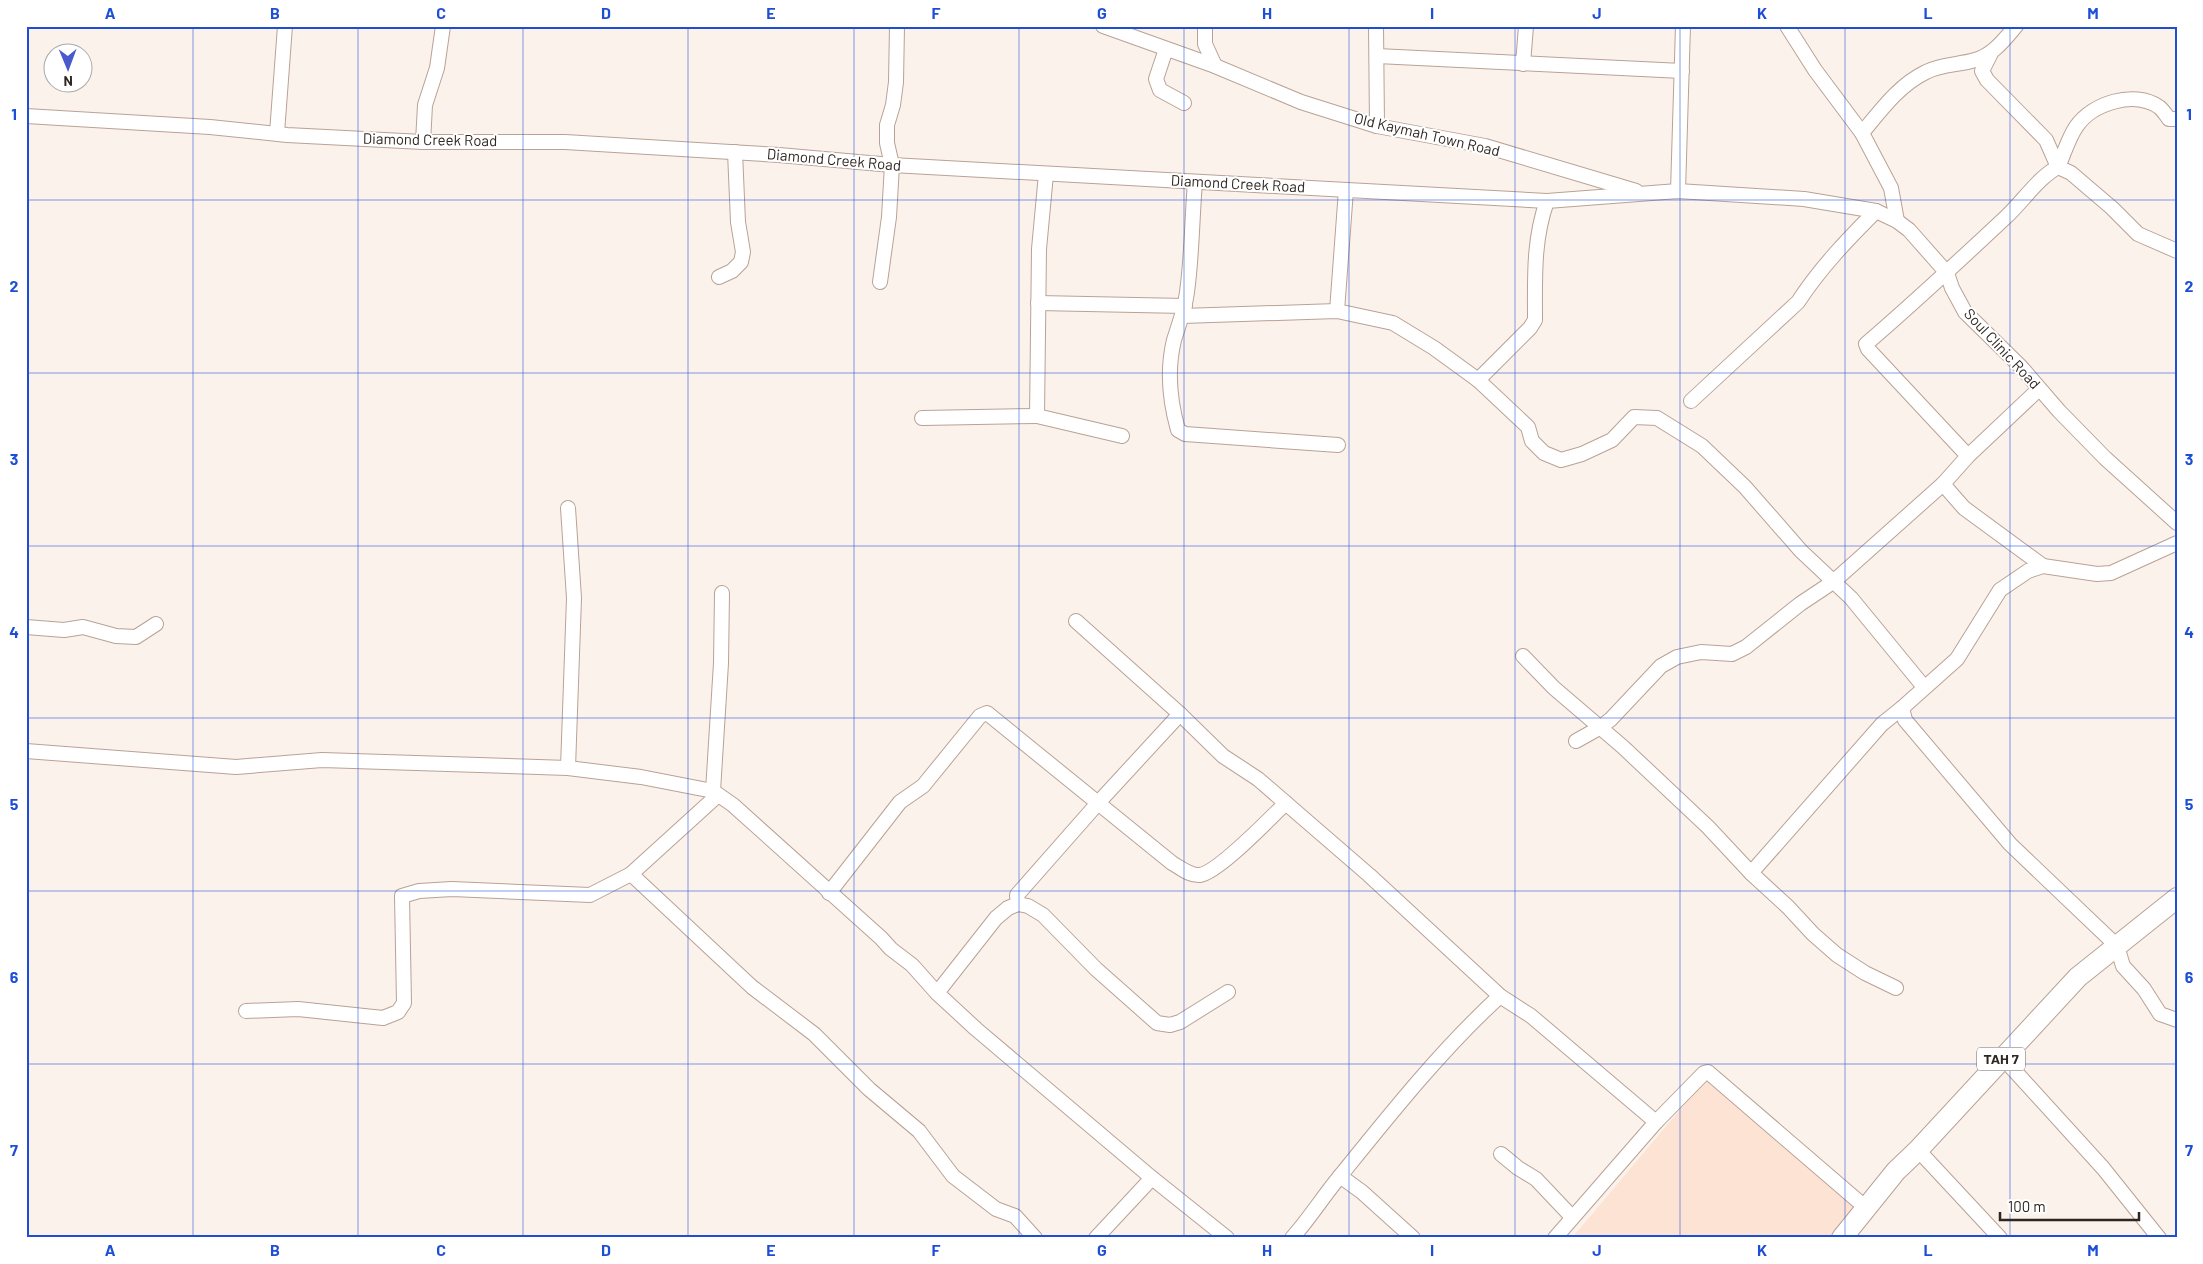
<svg xmlns="http://www.w3.org/2000/svg" width="2203" height="1264" font-family="Barlow,sans-serif">
<style>
.built{fill:#fce3d4}
.lines{fill:none;stroke-linecap:round;stroke-linejoin:round}
.minor-casing{stroke:#b9a295;stroke-width:16}
.highway-casing{stroke:#b9a295;stroke-width:22}
.minor{stroke:#fff;stroke-width:14}
.highway{stroke:#fff;stroke-width:20}
.grid{fill:none;stroke:#1d4ed8;stroke-width:1;stroke-opacity:0.55}
.labels{text-anchor:middle;stroke-width:4;stroke-linejoin:round;paint-order:stroke}
.shield{fill:#fff;stroke:#6d6764;stroke-width:1}
.shield-label{font-size:14px;font-weight:bold;fill:#2f2621}
.street-label{font-size:15px;fill:#2f2621;stroke:#fff}
.neatline{fill:none;stroke:#1d4ed8;stroke-width:2}
.grid-label{font-size:16px;text-anchor:middle;font-weight:bold;fill:#1d4ed8}
</style>
<rect width="100%" height="100%" fill="#fcf2ec"/>
<path class="built" d="M 1705,1080 L 1860,1209 L 1835,1238 L 1572,1238 Z"/>
<g class="lines">
<defs>
<g id="minor">
<path d="M 1103,26 L 1215,66 L 1301,102 L 1377,126 L 1485,146 L 1636,191"/>
<path d="M 1205,26 L 1205,44 L 1215,66"/>
<path d="M 1376,26 L 1377,126"/>
<path d="M 1787,26 L 1815,70 L 1862,133"/>
<path d="M 1166,49 L 1156,79 L 1160,90 L 1184,103"/>
<path d="M 1991,53 L 1982,71 L 1987,80 L 2046,140 L 2058,167"/>
<path d="M 1377,56 L 1682,71"/>
<path d="M 1523,64 L 1526,26"/>
<path d="M 26,116 L 210,127 L 287,135 L 423,142 L 565,142 L 779,155 L 892,165 L 1547,201 L 1678,191 L 1804,199 L 1876,211 L 1897,221 L 1909,230 L 1947,273 L 1952,288 L 1965,312 L 2021,367 L 2059,411 L 2105,458 L 2177,523"/>
<path d="M 277,133 L 285,26"/>
<path d="M 423,142 L 425,105 L 437,68 L 443,26"/>
<path d="M 2058,167 C 2064,154 2068,139 2076,127 C 2092,103 2134,90 2159,107 C 2163,110 2166,115 2169,119 L 2177,119"/>
<path d="M 1046,174 L 1039,249 L 1037,416 L 1122,436"/>
<path d="M 1195,182 C 1192,218 1192,256 1187,292 C 1185,309 1179,324 1174,340 C 1167,369 1170,402 1178,430 L 1185,434 L 1338,445"/>
<path d="M 1678,191 L 1683,26"/>
<path d="M 1897,221 L 1891,188 L 1862,133 C 1881,110 1899,85 1926,72 C 1941,64 1959,65 1975,60 C 1993,55 2004,40 2016,26"/>
<path d="M 719,277 L 732,271 L 741,262 L 743,252 L 738,222 L 735,152"/>
<path d="M 880,282 L 889,217 L 892,165 L 887,143 L 887,125 L 893,105 L 896,82 L 897,26"/>
<path d="M 1038,303 L 1185,306"/>
<path d="M 1337,311 L 1346,190"/>
<path d="M 1182,316 L 1337,311 L 1393,323 L 1434,348 L 1478,380 L 1528,427 L 1532,441 L 1544,453 L 1561,460 L 1582,454 L 1612,440 L 1634,417 L 1657,418 L 1702,446 L 1745,487 L 1801,551 L 1851,598 L 1924,687"/>
<path d="M 1478,380 L 1530,328 L 1535,320 C 1535,279 1533,240 1547,201"/>
<path d="M 2039,389 L 1968,456 L 1943,484 L 1964,508 L 2043,566"/>
<path d="M 1691,401 L 1798,302 C 1820,268 1848,239 1876,211"/>
<path d="M 922,418 L 1037,416"/>
<path d="M 1968,456 L 1868,349 L 1866,344 C 1914,303 1960,260 2006,217 C 2023,201 2039,177 2058,167 L 2071,173 L 2112,208 L 2138,234 L 2177,251"/>
<path d="M 568,508 L 574,598 L 568,768"/>
<path d="M 2177,543 L 2111,573 L 2097,574 L 2043,566 L 2028,571 L 2000,590 L 1957,659 L 1902,708 L 1905,720 L 2010,844 L 2117,946 L 2123,966 L 2144,989 L 2160,1014 L 2177,1020"/>
<path d="M 1076,621 L 1180,714 L 1223,756 L 1258,779 L 1369,875 L 1500,996 L 1531,1016 L 1656,1122"/>
<path d="M 26,627 L 64,630 L 83,627 L 116,636 L 136,637 L 156,624"/>
<path d="M 1523,656 L 1554,688 L 1623,747 L 1708,827 L 1751,873 L 1788,907 L 1813,934 L 1837,955 L 1865,973 L 1896,988"/>
<path d="M 1576,741 L 1601,727 L 1611,719 L 1661,666 L 1677,657 L 1701,652 L 1732,654 L 1746,647 L 1800,604 L 1833,582 L 1943,484"/>
<path d="M 26,751 L 236,767 L 322,760 L 568,768 L 641,777 L 713,791 L 733,805 L 881,938 L 891,949 L 912,965 L 937,993 L 976,1029 L 1152,1178 L 1227,1238"/>
<path d="M 713,791 L 721,663 L 722,593"/>
<path d="M 1751,873 L 1882,724 L 1902,708"/>
<path d="M 631,874 L 752,987 L 814,1034 L 869,1089 L 919,1131 L 953,1176 L 996,1209 L 1015,1216 L 1035,1238"/>
<path d="M 829,893 L 900,802 L 923,786 L 980,716 L 987,713 L 1172,863 C 1181,868 1190,876 1200,875 C 1219,872 1269,819 1286,803"/>
<path d="M 1018,904 L 1017,895 L 1098,803 L 1180,714"/>
<path d="M 937,993 L 996,918 L 1008,908 L 1018,904 L 1028,906 L 1043,915 L 1096,969 L 1157,1023 L 1170,1025 L 1180,1022 L 1228,992"/>
<path d="M 246,1011 L 298,1009 L 383,1018 L 398,1012 L 404,1003 L 402,896 L 419,891 L 452,889 L 590,895 L 631,874 L 718,795"/>
<path d="M 2002,1057 L 2103,1168 L 2159,1238"/>
<path d="M 1918,1150 L 2000,1238"/>
<path d="M 1501,1154 L 1518,1168 L 1536,1179 L 1572,1217"/>
<path d="M 1340,1176 L 1362,1192 L 1413,1238"/>
<path d="M 1096,1238 L 1152,1178"/>
<path d="M 1292,1238 C 1310,1218 1324,1195 1341,1175 C 1391,1113 1442,1049 1500,996"/>
<path d="M 1555,1238 L 1656,1122 L 1704,1073 L 1708,1072 L 1865,1207"/>
</g>
<path id="highway" d="M 1842,1238 L 1896,1171 L 1918,1150 L 2078,977 L 2177,898"/>
</defs>
<use href="#minor" class="minor-casing"/>
<use href="#highway" class="highway-casing"/>
<use href="#minor" class="minor"/>
<use href="#highway" class="highway"/>
</g>
<path class="grid" d="M 193,26 L 193,1238M 358,26 L 358,1238M 523,26 L 523,1238M 688,26 L 688,1238M 854,26 L 854,1238M 1019,26 L 1019,1238M 1184,26 L 1184,1238M 1349,26 L 1349,1238M 1515,26 L 1515,1238M 1680,26 L 1680,1238M 1845,26 L 1845,1238M 2010,26 L 2010,1238M 26,200 L 2177,200M 26,373 L 2177,373M 26,546 L 2177,546M 26,718 L 2177,718M 26,891 L 2177,891M 26,1064 L 2177,1064"/>
<g class="labels">
<rect class="shield" x="1977" y="1047.5" width="48" height="23" rx="4"/>
<g class="shield-label">
<text x="2001" y="1064">TAH 7</text>
</g>
<g class="street-label">
<text transform="translate(1427 135) rotate(13)" y="5">Old Kaymah Town Road</text>
<text transform="translate(430 140) rotate(1)" y="5">Diamond Creek Road</text>
<text transform="translate(834 160) rotate(5)" y="5">Diamond Creek Road</text>
<text transform="translate(1238 184) rotate(3)" y="5">Diamond Creek Road</text>
<text transform="translate(2002 349) rotate(47)" y="5">Soul Clinic Road</text>
</g>
</g>
<rect width="2203" height="1264" fill="none" stroke="#ffffff" stroke-width="55"/>
<g transform="translate(68 68) rotate(179)"><circle r="24" fill="#ffffff" stroke="#aca8a6"/>
<path d="M0-4L9 19L0 12L-9 19Z" fill="#4a59ce"/>
<text y="-8" font-size="14" font-weight="bold" text-anchor="middle" fill="#2f2621">N</text>
</g>
<path d="M2000 1212v8h139v-8" fill="none" stroke="#2f2621" stroke-width="2.5"/>
<text x="2008" y="1212" font-size="15" fill="#2f2621" stroke="#ffffff" stroke-width="4" paint-order="stroke">100 m</text>
<rect x="28" y="28" width="2148" height="1208" class="neatline"/>
<g class="grid-label">
<text x="110" y="19">A</text>
<text x="275" y="19">B</text>
<text x="441" y="19">C</text>
<text x="606" y="19">D</text>
<text x="771" y="19">E</text>
<text x="936" y="19">F</text>
<text x="1102" y="19">G</text>
<text x="1267" y="19">H</text>
<text x="1432" y="19">I</text>
<text x="1597" y="19">J</text>
<text x="1762" y="19">K</text>
<text x="1928" y="19">L</text>
<text x="2093" y="19">M</text>
<text x="14" y="120">1</text>
<text x="2189" y="120">1</text>
<text x="14" y="292">2</text>
<text x="2189" y="292">2</text>
<text x="14" y="465">3</text>
<text x="2189" y="465">3</text>
<text x="14" y="638">4</text>
<text x="2189" y="638">4</text>
<text x="14" y="810">5</text>
<text x="2189" y="810">5</text>
<text x="14" y="983">6</text>
<text x="2189" y="983">6</text>
<text x="14" y="1156">7</text>
<text x="2189" y="1156">7</text>
<text x="110" y="1256">A</text>
<text x="275" y="1256">B</text>
<text x="441" y="1256">C</text>
<text x="606" y="1256">D</text>
<text x="771" y="1256">E</text>
<text x="936" y="1256">F</text>
<text x="1102" y="1256">G</text>
<text x="1267" y="1256">H</text>
<text x="1432" y="1256">I</text>
<text x="1597" y="1256">J</text>
<text x="1762" y="1256">K</text>
<text x="1928" y="1256">L</text>
<text x="2093" y="1256">M</text>
</g>
</svg>
